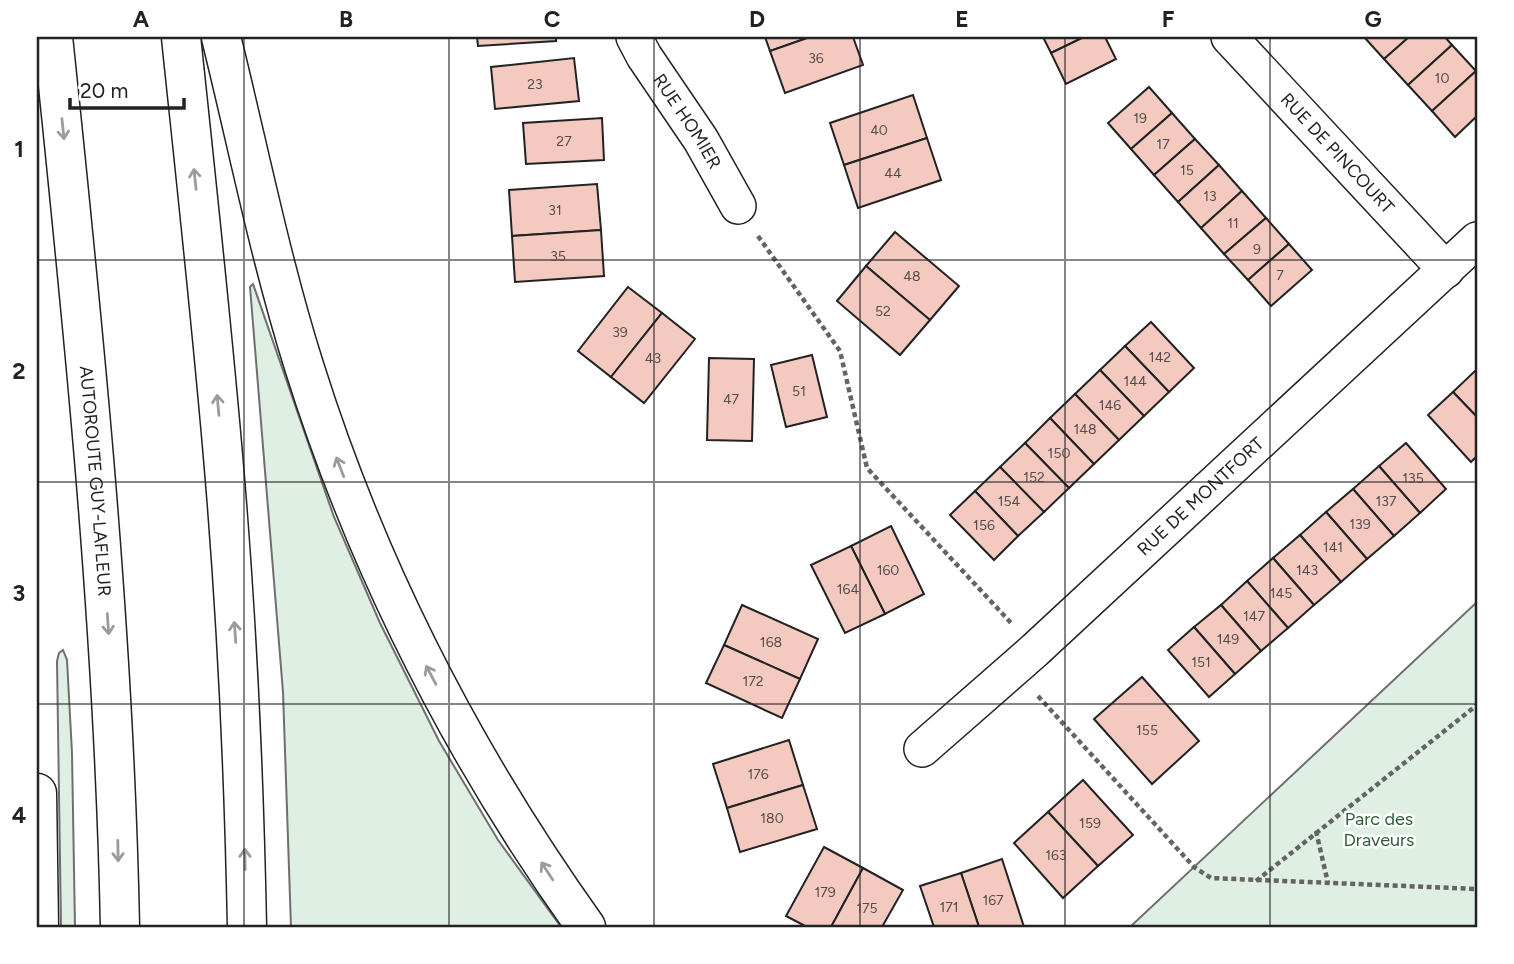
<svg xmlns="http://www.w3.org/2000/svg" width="1514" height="964" font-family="Figtree,sans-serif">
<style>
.green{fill:#e0efe3;stroke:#6f6f6f;stroke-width:2}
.building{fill:#f3c9c0;stroke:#222;stroke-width:2}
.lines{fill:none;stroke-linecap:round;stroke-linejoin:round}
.street-casing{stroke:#222;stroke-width:38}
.highway-casing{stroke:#222;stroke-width:41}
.path{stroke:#646464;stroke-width:4.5;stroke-dasharray:5 3.5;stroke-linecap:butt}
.street{stroke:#fff;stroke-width:35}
.highway{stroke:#fff;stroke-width:38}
.oneway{stroke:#9c9c9c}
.grid{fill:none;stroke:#222;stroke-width:2;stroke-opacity:0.55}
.labels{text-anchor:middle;stroke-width:5;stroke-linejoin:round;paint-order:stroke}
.number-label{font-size:14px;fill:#564c4a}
.street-label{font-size:18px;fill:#222;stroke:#fff}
.park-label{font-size:18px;fill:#2f5e38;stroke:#fff}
.neatline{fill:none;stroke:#222;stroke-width:2.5}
.grid-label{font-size:23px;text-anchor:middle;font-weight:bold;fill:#222}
</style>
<rect width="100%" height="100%" fill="#fff"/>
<g class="green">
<path d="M 253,284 L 334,517 L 380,623 L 439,741 L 498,840 L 561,927 L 291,927 L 283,692 L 250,287 Z"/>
<path d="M 1477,602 L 1477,927 L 1130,927 Z"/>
<path d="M 63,650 L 67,660 L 72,753 L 75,927 L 61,927 L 57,661 L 59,653 Z"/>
</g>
<g class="building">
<path d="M 477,37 L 556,37 L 556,41 L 478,46 Z"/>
<path d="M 765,37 L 810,37 L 770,51 Z"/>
<path d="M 810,37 L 853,37 L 863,65 L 785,93 L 770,51 Z"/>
<path d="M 1043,37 L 1084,37 L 1051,53 Z"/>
<path d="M 1084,37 L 1105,37 L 1116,59 L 1066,84 L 1051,53 Z"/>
<path d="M 1364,37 L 1409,37 L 1384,59 Z"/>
<path d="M 1409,37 L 1445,37 L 1452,45 L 1408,85 L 1384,59 Z"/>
<path d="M 1452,45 L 1476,71 L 1432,111 L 1408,85 Z"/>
<path d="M 574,58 L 579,101 L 495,109 L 491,67 Z"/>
<path d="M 1476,71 L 1477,116 L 1455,137 L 1432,111 Z"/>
<path d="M 1149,87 L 1172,113 L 1131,149 L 1108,123 Z"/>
<path d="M 913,95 L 927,138 L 844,165 L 830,123 Z"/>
<path d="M 1172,113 L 1195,139 L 1154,175 L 1131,149 Z"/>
<path d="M 602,118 L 604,160 L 526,164 L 523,123 Z"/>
<path d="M 927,138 L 941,180 L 858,208 L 844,165 Z"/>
<path d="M 1195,139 L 1219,165 L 1178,202 L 1154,175 Z"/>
<path d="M 1219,165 L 1242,191 L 1201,228 L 1178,202 Z"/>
<path d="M 597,184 L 601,230 L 512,236 L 509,190 Z"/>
<path d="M 1242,191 L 1266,218 L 1224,254 L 1201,228 Z"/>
<path d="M 1266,218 L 1289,244 L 1248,280 L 1224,254 Z"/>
<path d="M 601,230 L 604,276 L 515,282 L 512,236 Z"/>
<path d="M 895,232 L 959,286 L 930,320 L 866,266 Z"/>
<path d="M 1289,244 L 1312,270 L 1271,306 L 1248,280 Z"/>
<path d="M 866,266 L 930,320 L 900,355 L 837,301 Z"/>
<path d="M 628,287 L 662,313 L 611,377 L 578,351 Z"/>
<path d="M 662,313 L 695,339 L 644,403 L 611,377 Z"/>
<path d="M 1151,322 L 1194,368 L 1169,392 L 1125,346 Z"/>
<path d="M 1125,346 L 1169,392 L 1144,416 L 1100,370 Z"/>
<path d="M 812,355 L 827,417 L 786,427 L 771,365 Z"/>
<path d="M 709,358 L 754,359 L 752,441 L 707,440 Z"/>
<path d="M 1477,369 L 1477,417 L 1453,392 Z"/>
<path d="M 1100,370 L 1144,416 L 1119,440 L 1075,394 Z"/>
<path d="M 1453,392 L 1477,417 L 1477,456 L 1471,462 L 1428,415 Z"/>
<path d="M 1075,394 L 1119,440 L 1094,464 L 1050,418 Z"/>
<path d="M 1050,418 L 1094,464 L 1069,488 L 1025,443 Z"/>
<path d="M 1025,443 L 1069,488 L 1044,512 L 1000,467 Z"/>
<path d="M 1406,443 L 1446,489 L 1420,513 L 1379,466 Z"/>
<path d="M 1379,466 L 1420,513 L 1394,536 L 1353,489 Z"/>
<path d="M 1000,467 L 1044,512 L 1018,536 L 975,491 Z"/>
<path d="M 1353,489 L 1394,536 L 1367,559 L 1326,512 Z"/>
<path d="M 975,491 L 1018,536 L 994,560 L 950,515 Z"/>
<path d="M 1326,512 L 1367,559 L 1341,582 L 1300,535 Z"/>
<path d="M 891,526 L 924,594 L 885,614 L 851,546 Z"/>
<path d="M 1300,535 L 1341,582 L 1314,605 L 1273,558 Z"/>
<path d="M 851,546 L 885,614 L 845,633 L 811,565 Z"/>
<path d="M 1273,558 L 1314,605 L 1288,628 L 1247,581 Z"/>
<path d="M 1247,581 L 1288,628 L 1261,651 L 1221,605 Z"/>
<path d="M 742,605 L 818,639 L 800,679 L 724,645 Z"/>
<path d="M 1221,605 L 1261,651 L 1235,674 L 1194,627 Z"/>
<path d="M 1194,627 L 1235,674 L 1209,697 L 1168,650 Z"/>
<path d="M 724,645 L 800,679 L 782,718 L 706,683 Z"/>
<path d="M 1142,677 L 1199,741 L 1152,784 L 1094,719 Z"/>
<path d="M 789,740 L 803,785 L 727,808 L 713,764 Z"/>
<path d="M 1083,780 L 1133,835 L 1098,866 L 1048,812 Z"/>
<path d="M 803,785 L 817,829 L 740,852 L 727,808 Z"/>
<path d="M 1048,812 L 1098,866 L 1063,898 L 1014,843 Z"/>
<path d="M 824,847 L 863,868 L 831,927 L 807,927 L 786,916 Z"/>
<path d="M 1002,859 L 1024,927 L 979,927 L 961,873 Z"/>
<path d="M 863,868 L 903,890 L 882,927 L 831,927 Z"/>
<path d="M 961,873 L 979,927 L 934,927 L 920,886 Z"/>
</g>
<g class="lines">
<defs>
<g id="street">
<path id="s1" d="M 634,37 L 644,56 L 701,140 L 738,206"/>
<path id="s2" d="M 1229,37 L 1446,270"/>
<path id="s3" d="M 922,749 L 1035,650 L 1477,240"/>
</g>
<g id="highway">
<path id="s4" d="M 53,37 C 84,333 114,629 120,927"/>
<path d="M 181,37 C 196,180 212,324 224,468 C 237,621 244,774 247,927"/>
<path d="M 221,37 C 248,146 270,258 304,366 C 367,567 464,756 586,927"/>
<path d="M 37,793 L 39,927"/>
</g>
</defs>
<use href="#street" class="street-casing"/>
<use href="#highway" class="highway-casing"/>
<g class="path">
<path d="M 758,236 L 840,351 L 867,468 L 1012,624"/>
<path d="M 1038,696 L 1194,867 L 1211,878 L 1477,889"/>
<path d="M 1316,831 L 1328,883"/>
<path d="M 1256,881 L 1477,705"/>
</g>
<use href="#street" class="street"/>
<use href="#highway" class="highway"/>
</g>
<defs><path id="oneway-shaft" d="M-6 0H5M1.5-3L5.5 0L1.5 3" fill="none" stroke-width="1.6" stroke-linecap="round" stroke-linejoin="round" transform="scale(1.75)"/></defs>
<g class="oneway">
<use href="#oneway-shaft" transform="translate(63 129) rotate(84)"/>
<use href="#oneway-shaft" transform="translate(195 179) rotate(-96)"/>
<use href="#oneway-shaft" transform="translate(218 405) rotate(-95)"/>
<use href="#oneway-shaft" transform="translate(340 467) rotate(-111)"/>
<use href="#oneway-shaft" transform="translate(108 624) rotate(86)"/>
<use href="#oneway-shaft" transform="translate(235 632) rotate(-94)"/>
<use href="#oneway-shaft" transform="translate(431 675) rotate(-118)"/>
<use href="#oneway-shaft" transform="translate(118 851) rotate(89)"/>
<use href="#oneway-shaft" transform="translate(245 859) rotate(-91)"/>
<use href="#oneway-shaft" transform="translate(547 871) rotate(-123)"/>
</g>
<path class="grid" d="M 244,37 L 244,927M 449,37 L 449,927M 654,37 L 654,927M 860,37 L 860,927M 1065,37 L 1065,927M 1270,37 L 1270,927M 37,260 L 1477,260M 37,482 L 1477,482M 37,704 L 1477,704"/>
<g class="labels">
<g class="number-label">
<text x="816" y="63">36</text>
<text x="1442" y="83">10</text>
<text x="535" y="89">23</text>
<text x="1140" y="123">19</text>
<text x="879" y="135">40</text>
<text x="564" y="146">27</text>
<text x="1163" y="149">17</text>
<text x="1187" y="175">15</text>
<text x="893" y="178">44</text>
<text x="1210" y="201">13</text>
<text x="555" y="215">31</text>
<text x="1233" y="228">11</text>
<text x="1257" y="254">9</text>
<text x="558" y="261">35</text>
<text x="1280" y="280">7</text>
<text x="912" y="281">48</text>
<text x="883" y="316">52</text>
<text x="620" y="337">39</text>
<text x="1160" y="362">142</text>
<text x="653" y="363">43</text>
<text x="1135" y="386">144</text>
<text x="799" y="396">51</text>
<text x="731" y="404">47</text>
<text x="1110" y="410">146</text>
<text x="1085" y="434">148</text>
<text x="1059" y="458">150</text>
<text x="1034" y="482">152</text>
<text x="1413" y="483">135</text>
<text x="1009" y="506">154</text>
<text x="1386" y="506">137</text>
<text x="1360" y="529">139</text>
<text x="984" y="530">156</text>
<text x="1333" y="552">141</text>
<text x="888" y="575">160</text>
<text x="1307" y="575">143</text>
<text x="848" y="594">164</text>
<text x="1281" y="598">145</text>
<text x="1254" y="621">147</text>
<text x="1228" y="644">149</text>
<text x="771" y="647">168</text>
<text x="1201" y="667">151</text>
<text x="753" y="686">172</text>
<text x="1147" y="735">155</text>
<text x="758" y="779">176</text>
<text x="772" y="823">180</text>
<text x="1090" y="828">159</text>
<text x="1056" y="860">163</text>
<text x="825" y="897">179</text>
<text x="993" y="905">167</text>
<text x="949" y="912">171</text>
<text x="867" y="913">175</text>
</g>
<g class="street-label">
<text dy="6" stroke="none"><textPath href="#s1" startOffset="100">RUE HOMIER</textPath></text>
<text dy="6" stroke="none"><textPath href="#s2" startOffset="159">RUE DE PINCOURT</textPath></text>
<text dy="6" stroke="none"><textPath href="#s4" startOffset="446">AUTOROUTE GUY-LAFLEUR</textPath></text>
<text dy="6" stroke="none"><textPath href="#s3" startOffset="376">RUE DE MONTFORT</textPath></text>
</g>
<g class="park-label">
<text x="1379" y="825">Parc des<tspan x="1379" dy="21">Draveurs</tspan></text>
</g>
</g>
<rect width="1514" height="964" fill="none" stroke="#ffffff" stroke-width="77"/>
<path d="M70 98v10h114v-10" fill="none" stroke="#222222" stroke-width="3.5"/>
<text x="80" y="98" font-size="21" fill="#222222" stroke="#ffffff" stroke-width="5" paint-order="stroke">20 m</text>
<rect x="38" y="38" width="1438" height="888" class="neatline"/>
<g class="grid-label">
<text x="141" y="27">A</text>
<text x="346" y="27">B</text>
<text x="552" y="27">C</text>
<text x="757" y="27">D</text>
<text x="962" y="27">E</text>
<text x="1168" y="27">F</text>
<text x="1373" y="27">G</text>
<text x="19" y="157">1</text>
<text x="19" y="379">2</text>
<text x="19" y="601">3</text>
<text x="19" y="823">4</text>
</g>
</svg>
